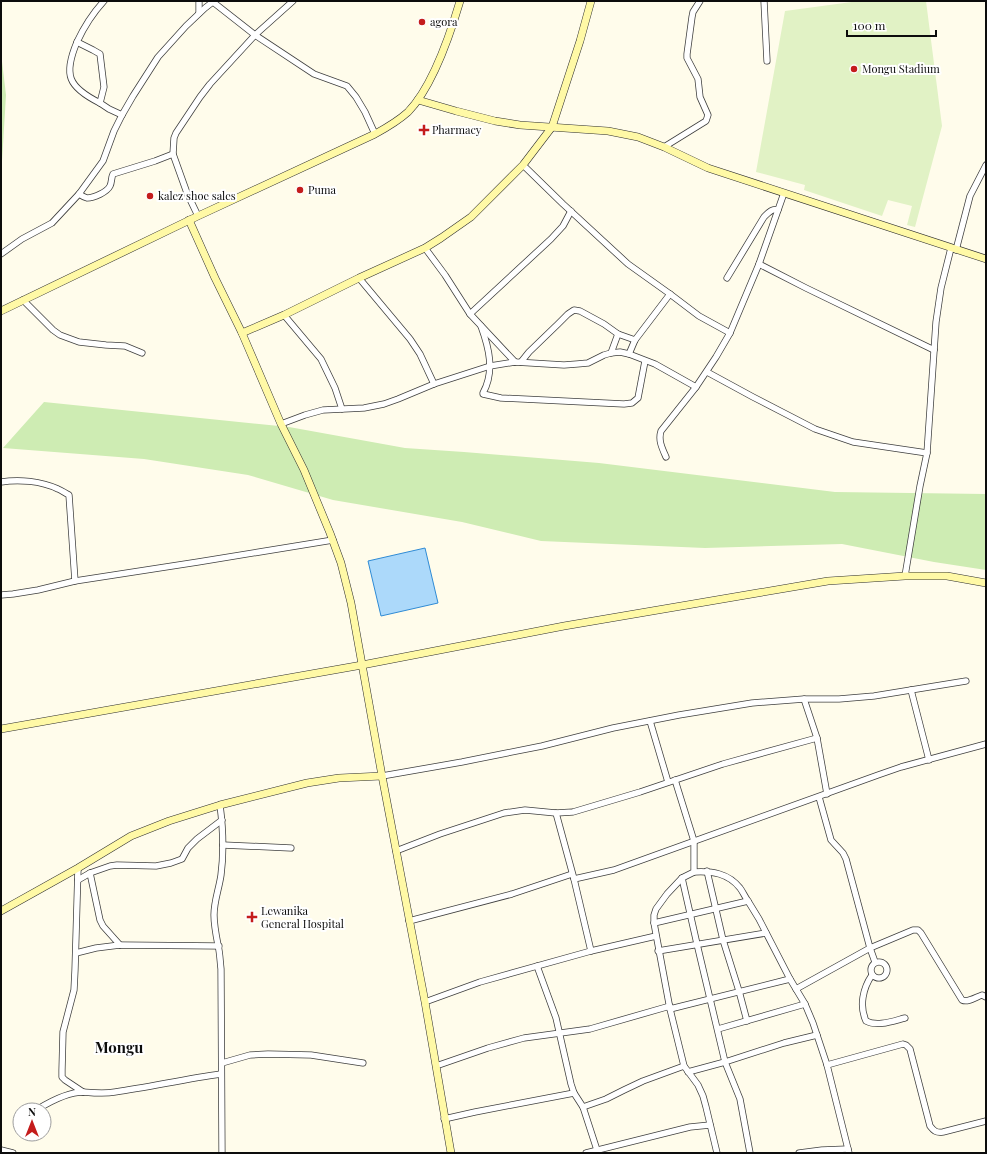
<svg xmlns="http://www.w3.org/2000/svg" width="987" height="1154" font-family="'Playfair Display',serif">
<style>
.green{fill:#ceecb3}
.pitch{fill:#e1f2c5}
.water{fill:#acd9fa;stroke:#2f8bd5}
.lines{fill:none;stroke-linecap:round;stroke-linejoin:round}
.street-casing{stroke:#3f3f3f;stroke-width:7}
.secondary-casing{stroke:#2e2e2e;stroke-width:8}
.street{stroke:#fff;stroke-width:5.5}
.secondary{stroke:#fff9a6;stroke-width:7}
.poi-dot{fill:#c41c1c;stroke:#fff;stroke-width:1.5}
.labels{text-anchor:middle;stroke-width:4;stroke-linejoin:round;paint-order:stroke}
.poi-label{font-size:11px;fill:#0c0c0c;stroke:#fff;text-anchor:start}
.district-label{font-size:15px;font-weight:bold;fill:#0c0c0c;stroke:#fff}
</style>
<rect width="100%" height="100%" fill="#fffceb"/>
<g class="green">
<path d="M 1,53 L 6,95 L 1,178 Z"/>
<path d="M 44,402 L 289,427 L 405,448 L 464,452 L 599,463 L 835,492 L 986,494 L 986,570 L 934,562 L 842,544 L 705,548 L 541,541 L 462,522 L 333,500 L 248,475 L 144,459 L 3,448 Z"/>
</g>
<path class="pitch" d="M 859,1 L 926,1 L 942,126 L 915,227 L 907,225 L 912,206 L 888,200 L 882,216 L 804,190 L 805,185 L 756,172 L 785,11 Z"/>
<path class="water" d="M 425,548 L 438,603 L 381,616 L 368,561 Z"/>
<g class="lines">
<defs>
<g id="street">
<path d="M 104,1 C 93,13 84,27 77,42 L 93,50 L 100,54 L 104,87 L 100,103 L 109,109 L 122,115"/>
<path d="M 764,1 L 767,61"/>
<path d="M 213,2 L 255,35 L 314,74 L 347,86 L 356,97 L 365,112 L 375,134"/>
<path d="M 199,13 L 199,1"/>
<path d="M 77,42 C 63,75 68,87 100,103"/>
<path d="M 664,147 L 706,121 L 708,115 L 700,97 L 698,79 L 687,58 L 687,54 L 692,17 L 693,12 L 700,1"/>
<path d="M 523,165 L 563,204 L 628,264 L 670,294 L 699,316 L 730,333"/>
<path d="M 79,194 C 82,196 84,197 87,198 C 94,198 107,192 110,186 C 112,182 111,178 113,174 L 155,161 L 173,154"/>
<path d="M 198,216 L 187,193 L 173,154 L 174,138 L 176,133 L 200,97 L 210,84 L 255,35 L 293,1"/>
<path d="M 425,248 L 445,275 L 470,314 L 515,362"/>
<path d="M 956,250 L 970,196 L 986,165"/>
<path d="M 1,254 L 22,239 L 52,223 L 79,194 L 103,161 L 114,131 L 122,115 L 133,96 L 158,57 L 186,26 L 205,8 L 214,1"/>
<path d="M 759,264 L 806,288 L 934,350"/>
<path d="M 359,278 L 410,339 L 420,354 L 434,384"/>
<path d="M 727,278 L 764,217 C 768,213 772,208 778,210"/>
<path d="M 23,300 L 53,330 L 60,335 L 79,342 L 106,345 L 125,346 L 142,353"/>
<path d="M 470,314 L 551,239 L 563,226 L 571,211"/>
<path d="M 284,315 L 321,359 L 335,388 L 342,409"/>
<path d="M 481,326 C 489,348 495,371 483,393 L 483,394 L 501,398 L 624,404 L 632,403 L 638,398 L 645,361"/>
<path d="M 611,353 L 618,334"/>
<path d="M 629,354 L 635,340 L 670,294"/>
<path d="M 521,362 L 529,352 L 558,324 L 568,314 L 574,310 L 580,311 L 604,324 L 618,334 L 635,340"/>
<path d="M 707,372 L 753,397 L 815,429 L 853,442 L 927,453"/>
<path d="M 281,424 L 305,415 L 323,410 L 364,408 L 384,404 L 398,399 L 434,384 L 490,366 L 515,362 L 564,365 L 577,364 L 588,363 L 604,355 L 611,353 L 620,352 L 629,354 L 655,364 L 696,387"/>
<path d="M 666,457 C 662,448 658,440 661,431 L 696,387 L 716,357 L 730,333 L 759,264 L 784,193"/>
<path d="M 1,482 C 19,479 41,481 58,489 C 61,490 65,493 69,495 L 75,581"/>
<path d="M 905,576 L 920,486 L 927,453 L 936,322 L 941,288 L 951,248"/>
<path d="M 1,595 L 13,594 L 38,590 L 75,581 L 198,562 L 333,540"/>
<path d="M 911,690 L 929,760"/>
<path d="M 804,699 L 817,738 L 827,794"/>
<path d="M 650,721 L 668,782"/>
<path d="M 382,776 L 462,762 L 542,746 L 613,728 L 679,715 L 752,703 L 804,699 L 839,699 L 874,696 L 966,681"/>
<path d="M 675,780 L 694,841 L 694,872 L 682,878 L 667,894 L 656,909 L 654,915 L 654,923 L 670,1009 L 684,1066 L 698,1085 L 703,1096 L 706,1107 L 717,1153"/>
<path d="M 220,805 C 223,828 224,852 221,875 C 219,889 214,901 214,915 C 214,925 216,935 218,945 C 220,953 220,961 221,969 L 222,1153"/>
<path d="M 556,813 L 574,879 L 591,951"/>
<path d="M 223,845 L 291,848"/>
<path d="M 396,851 L 440,834 L 504,813 L 525,810 L 556,813 L 573,812 L 640,792 L 723,764 L 817,738"/>
<path d="M 78,868 L 75,970 L 74,990 L 63,1032 L 62,1070 L 62,1077 L 65,1080 L 83,1092"/>
<path d="M 707,871 L 723,940 L 739,991 L 747,1021"/>
<path d="M 694,872 C 712,871 728,873 740,888 C 743,892 745,897 748,901"/>
<path d="M 90,873 L 110,866 L 117,865 L 156,866 L 171,863 L 182,859 L 188,848 L 197,839 L 222,820"/>
<path d="M 682,878 L 697,944 L 725,1062 L 688,1072"/>
<path d="M 574,879 L 614,870 L 878,775 L 901,767 L 986,744"/>
<path d="M 78,880 L 90,873 L 100,920 L 103,926 L 120,945"/>
<path d="M 409,921 L 512,894 L 572,874"/>
<path d="M 654,923 L 748,901 L 759,919 L 790,979 L 805,1004 L 813,1023 L 827,1065 L 849,1153"/>
<path d="M 658,951 L 766,933"/>
<path d="M 76,953 L 96,948 L 120,945 L 219,946"/>
<circle cx="879" cy="970" r="8"/>
<path d="M 875,962 L 870,948 L 913,930 L 918,930 L 921,933 L 962,1000 C 968,1003 976,997 982,995 L 986,997"/>
<path d="M 537,966 L 556,1018 L 571,1084 L 574,1093 L 583,1107 L 597,1150"/>
<path d="M 872,975 C 863,988 859,1006 866,1021 C 877,1027 893,1021 905,1018"/>
<path d="M 796,989 L 870,948 L 846,859 L 843,853 L 831,840 L 819,797"/>
<path d="M 425,1002 L 480,982 L 591,951 L 656,936"/>
<path d="M 670,1009 L 790,979"/>
<path d="M 718,1029 L 805,1004"/>
<path d="M 222,1063 L 250,1055 L 268,1054 L 311,1055 L 363,1063"/>
<path d="M 827,1065 L 903,1044 L 906,1045 L 910,1049 L 930,1126 C 934,1131 936,1133 943,1132 L 986,1121"/>
<path d="M 436,1066 L 488,1048 L 524,1038 L 590,1029 L 670,1006"/>
<path d="M 583,1107 L 606,1099 L 624,1090 L 643,1081 L 684,1066"/>
<path d="M 38,1109 C 51,1101 69,1092 84,1092 C 95,1093 104,1094 115,1092 C 150,1087 185,1079 221,1074"/>
<path d="M 444,1119 L 475,1112 L 574,1093"/>
<path d="M 1,1150 L 13,1153"/>
<path d="M 586,1153 L 690,1127 L 710,1125"/>
<path d="M 750,1153 L 740,1099 L 725,1062 L 784,1043 L 817,1035"/>
<path d="M 799,1153 L 822,1150 L 848,1149"/>
</g>
<g id="secondary">
<path d="M 418,100 L 456,111 L 495,121 L 520,125 L 608,131 L 638,137 L 664,147 L 708,168 L 986,259"/>
<path d="M 189,220 L 215,278 L 242,333 L 281,424 L 304,470 L 330,533 L 341,563 L 351,603 L 382,776 L 425,1002 L 451,1153"/>
<path d="M 1,311 L 198,216 L 375,134 C 386,128 398,121 408,112 C 432,87 450,35 460,1"/>
<path d="M 242,333 L 284,315 L 359,278 L 425,248 L 441,238 L 471,217 L 523,165 L 552,127 L 580,41 L 591,1"/>
<path d="M 1,729 L 362,665 L 564,626 L 828,581 L 905,576 L 947,576 L 986,583"/>
<path d="M 1,911 L 78,868 L 131,836 L 169,821 L 220,805 L 307,783 L 339,778 L 382,776"/>
</g>
</defs>
<use href="#street" class="street-casing"/>
<use href="#secondary" class="secondary-casing"/>
<use href="#street" class="street"/>
<use href="#secondary" class="secondary"/>
</g>
<g class="poi-dot">
<circle cx="422" cy="22" r="4"/>
<circle cx="854" cy="69" r="4"/>
<path d="M422 124h4v4h4v4h-4v4h-4v-4h-4v-4h4z"/>
<circle cx="300" cy="190" r="4"/>
<circle cx="150" cy="196" r="4"/>
<path d="M250 911h4v4h4v4h-4v4h-4v-4h-4v-4h4z"/>
</g>
<g class="labels">
<g class="poi-label">
<text x="430" y="26">agora</text>
<text x="862" y="73">Mongu Stadium</text>
<text x="432" y="134">Pharmacy</text>
<text x="308" y="194">Puma</text>
<text x="158" y="200">kalez shoe sales</text>
<text x="261" y="915">Lewanika<tspan x="261" dy="13">General Hospital</tspan></text>
</g>
<g class="district-label">
<text x="119" y="1053">Mongu</text>
</g>
</g>
<rect width="987" height="1154" fill="none" stroke="#0c0c0c" stroke-width="4"/>
<g transform="translate(32 1122)"><circle r="19" fill="#ffffff" stroke="#9e9e9e"/>
<path d="M0-3L7 15L0 10L-7 15Z" fill="#c41c1c"/>
<text y="-6" font-size="11" font-weight="bold" text-anchor="middle" fill="#0c0c0c">N</text>
</g>
<path d="M847 30v6h89v-6" fill="none" stroke="#0c0c0c" stroke-width="2"/>
<text x="853" y="30" font-size="12" fill="#0c0c0c" stroke="#ffffff" stroke-width="3" paint-order="stroke">100 m</text>
</svg>
